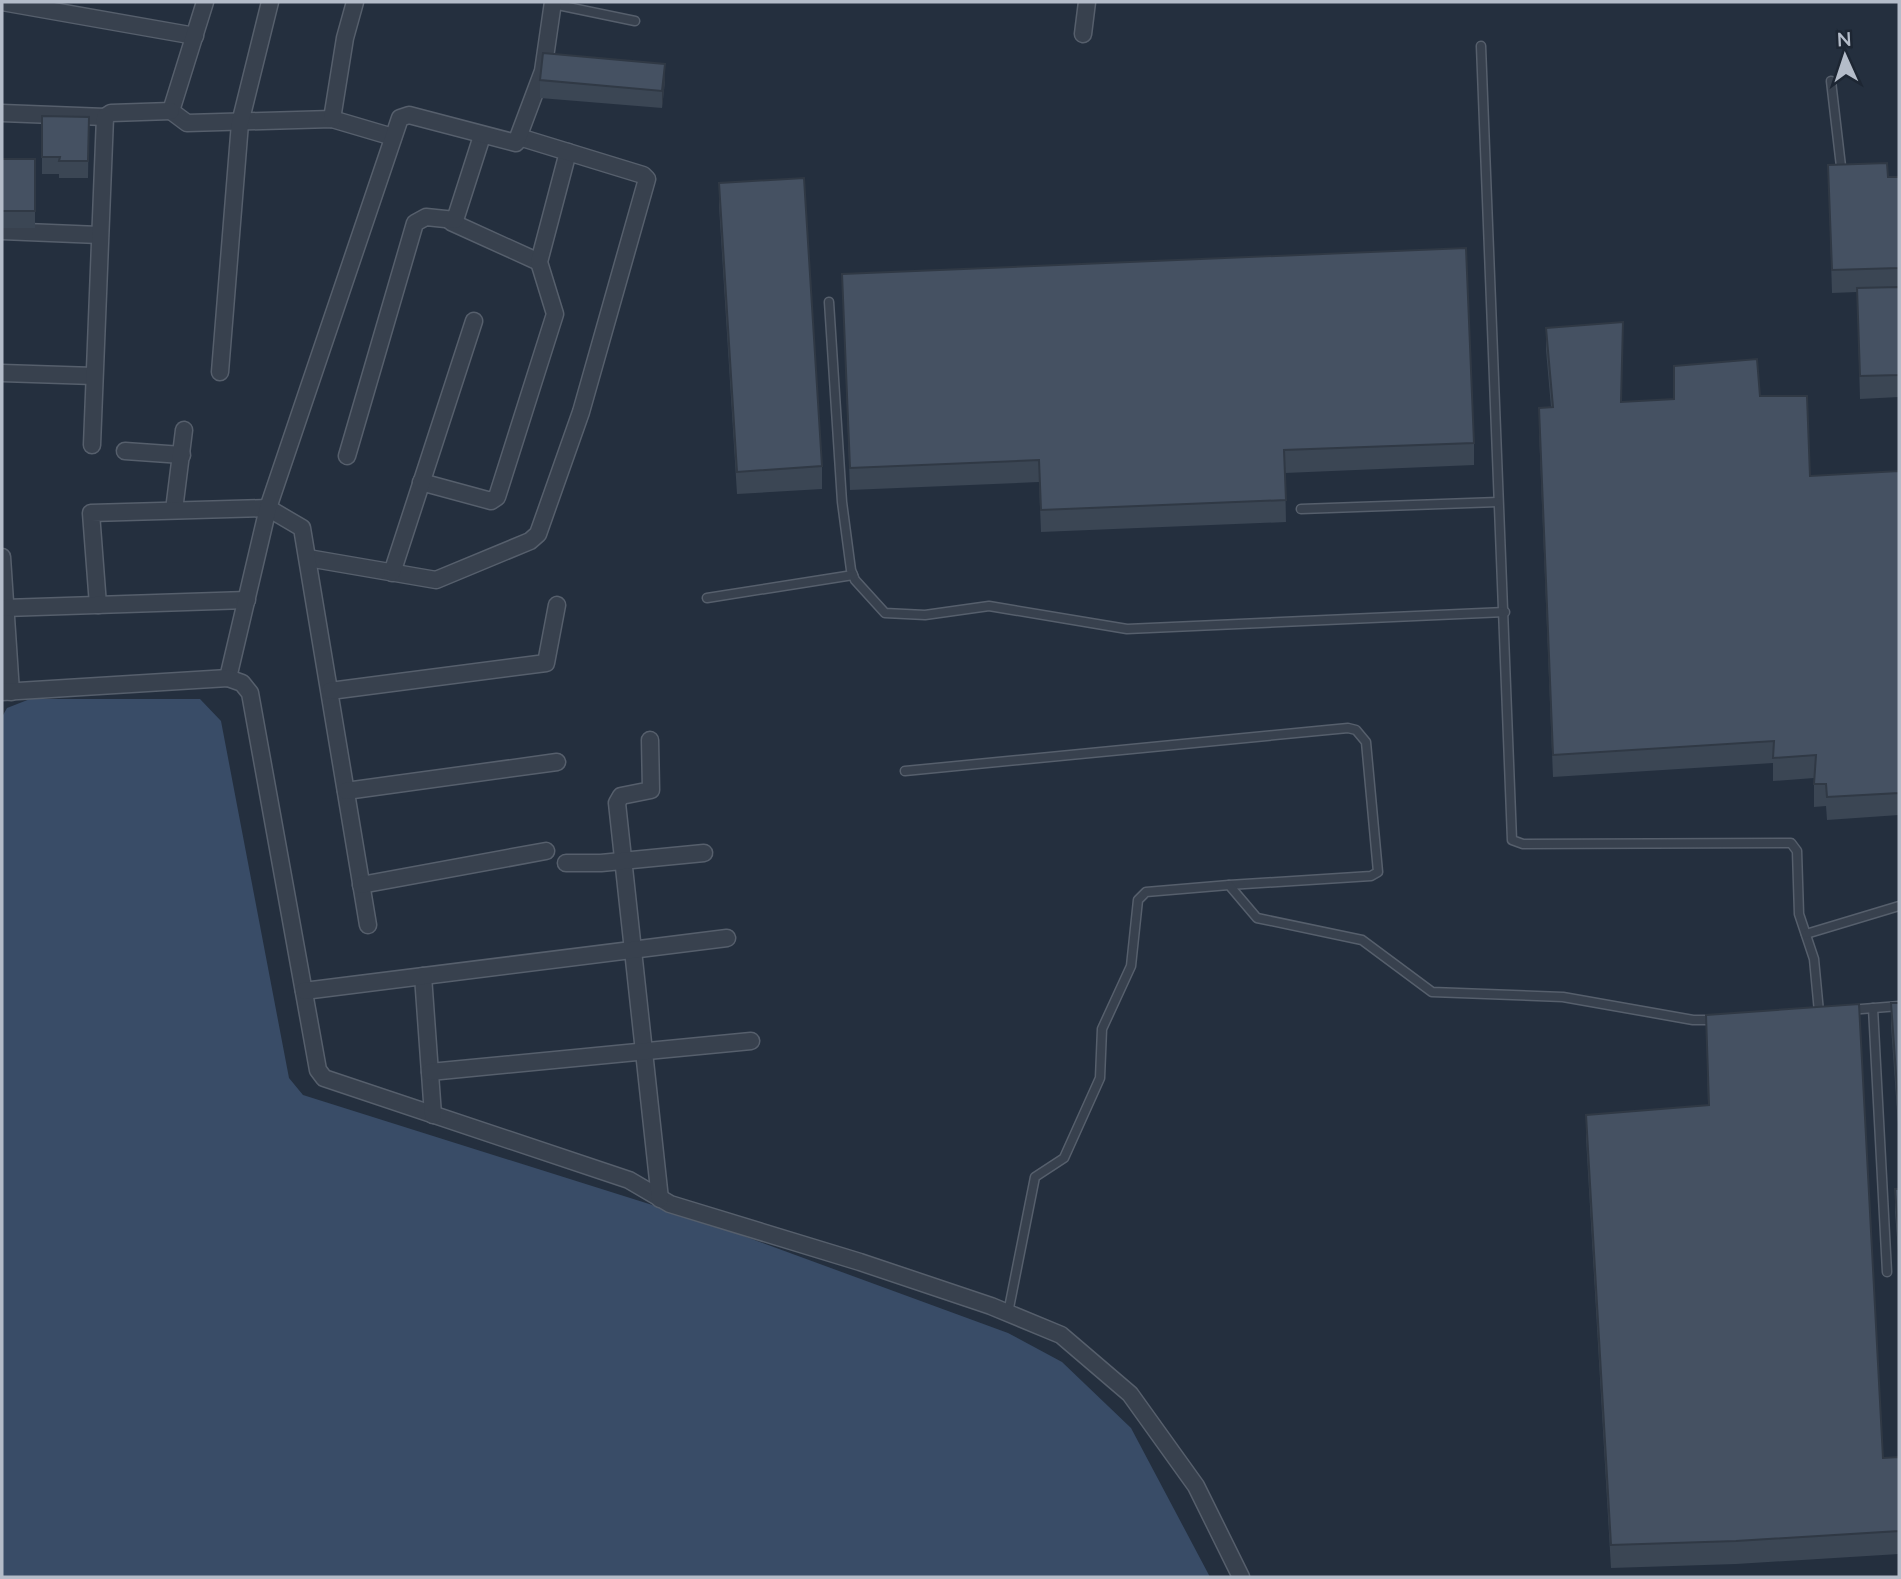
<svg xmlns="http://www.w3.org/2000/svg" width="1901" height="1579" font-family="Lato,sans-serif">
<style>
.water{fill:#394c67}
.lines{fill:none;stroke-linecap:round;stroke-linejoin:round}
.service-casing{stroke:#565f6c;stroke-width:11}
.minor-casing{stroke:#565f6c;stroke-width:19}
.service{stroke:#38414e;stroke-width:8}
.minor{stroke:#38414e;stroke-width:16}
.wall{fill:#3b4654}
.shaded-wall{fill:#303945}
.building{fill:#455162;stroke:#303945;stroke-width:2}
</style>
<rect width="100%" height="100%" fill="#242f3e"/>
<path class="water" d="M 30,699 L 200,699 L 221,721 L 289,1078 L 303,1095 L 700,1220 L 1008,1333 L 1062,1362 L 1131,1428 L 1210,1577 L 2,1576 L 2,717 L 7,708 Z"/>
<g class="lines">
<defs>
<g id="service">
<path d="M 553,4 L 635,21"/>
<path d="M 1481,46 L 1512,840 L 1523,844 L 1791,843 L 1797,851 L 1799,914 L 1814,959 L 1819,1012"/>
<path d="M 1831,81 L 1842,175"/>
<path d="M 829,302 L 842,502 L 851,570 L 855,580 L 885,613 L 925,615 L 989,606 L 1127,629 L 1505,612"/>
<path d="M 1301,509 L 1498,502"/>
<path d="M 707,598 L 853,575"/>
<path d="M 905,771 L 1348,728 L 1356,730 L 1366,742 L 1378,872 L 1371,876 L 1229,885"/>
<path d="M 1806,934 L 1899,906"/>
<path d="M 1873,1008 L 1887,1272"/>
<path d="M 1849,1010 L 1899,1006"/>
<path d="M 1008,1313 L 1035,1177 L 1064,1158 L 1100,1078 L 1102,1029 L 1131,966 L 1138,900 L 1146,892 L 1229,885 L 1257,918 L 1362,940 L 1432,992 L 1563,997 L 1693,1020 L 1714,1020"/>
</g>
<g id="minor">
<path d="M 2,2 L 195,36"/>
<path d="M 205,2 L 171,111 L 187,123 L 332,119 L 393,137"/>
<path d="M 1083,34 L 1087,2"/>
<path d="M 2,113 L 105,117"/>
<path d="M 332,119 L 345,38 L 355,2"/>
<path d="M 451,222 L 539,262"/>
<path d="M 2,231 L 99,235"/>
<path d="M 220,372 L 240,123 L 270,2"/>
<path d="M 2,373 L 94,376"/>
<path d="M 92,445 L 105,117 L 111,113 L 171,111"/>
<path d="M 125,451 L 182,455"/>
<path d="M 347,456 L 415,223 L 426,217 L 455,220 L 482,136"/>
<path d="M 421,482 L 491,501 L 497,497 L 555,314 L 539,262 L 568,152"/>
<path d="M 174,510 L 184,430"/>
<path d="M 2,557 L 11,692"/>
<path d="M 308,558 L 436,580 L 530,541 L 538,534 L 581,412 L 647,179 L 643,175 L 519,137"/>
<path d="M 392,573 L 474,321"/>
<path d="M 98,605 L 91,513 L 268,508 L 302,528 L 368,925"/>
<path d="M 5,608 L 247,600"/>
<path d="M 228,678 L 268,508 L 400,118 L 409,115 L 516,143 L 543,71 L 553,2"/>
<path d="M 330,691 L 546,663 L 557,605"/>
<path d="M 2,692 L 228,678 L 242,683 L 250,693 L 318,1070 L 324,1078 L 629,1180 L 670,1204 L 860,1262 L 991,1306 L 1061,1335 L 1130,1394 L 1196,1486 L 1241,1577"/>
<path d="M 650,740 L 651,790 L 621,796 L 617,803 L 660,1199"/>
<path d="M 346,791 L 557,762"/>
<path d="M 566,863 L 601,863 L 704,853"/>
<path d="M 361,885 L 546,851"/>
<path d="M 423,976 L 433,1115"/>
<path d="M 304,991 L 727,938"/>
<path d="M 430,1072 L 751,1041"/>
</g>
</defs>
<use href="#service" class="service-casing"/>
<use href="#minor" class="minor-casing"/>
<use href="#service" class="service"/>
<use href="#minor" class="minor"/>
</g>
<g class="wall">
<path d="M 540,80 L 665,81 L 662,108 L 540,98 Z"/>
<path d="M 42,116 L 89,117 L 88,178 L 59,178 L 59,174 L 42,174 Z"/>
<rect x="2" y="159" width="33" height="69"/>
<path d="M 1828,165 L 1888,177 L 1899,177 L 1899,397 L 1860,399 L 1857,292 L 1832,293 Z"/>
<path d="M 719,183 L 822,466 L 822,489 L 737,494 L 719,206 Z"/>
<path d="M 842,274 L 1474,443 L 1474,465 L 1285,473 L 1286,522 L 1041,532 L 1039,482 L 850,490 Z"/>
<path d="M 1546,328 L 1622,402 L 1760,396 L 1810,476 L 1899,471 L 1899,815 L 1827,820 L 1826,806 L 1814,807 L 1814,778 L 1773,781 L 1773,763 L 1553,777 L 1539,431 L 1539,408 L 1551,407 L 1546,350 Z"/>
<path d="M 1891,1003 L 1899,1003 L 1899,1139 L 1891,1026 Z"/>
<path d="M 1706,1015 L 1883,1458 L 1899,1457 L 1899,1554 L 1736,1564 L 1611,1568 L 1586,1138 L 1586,1115 L 1708,1105 Z"/>
<path d="M 1895,1189 L 1899,1189 L 1899,1264 L 1895,1212 Z"/>
</g>
<path class="shaded-wall" d="M 665,64 L 665,81 L 662,108 L 662,91 Z"/>
<g class="building">
<path d="M 543,53 L 665,64 L 662,91 L 540,80 Z"/>
<path d="M 42,116 L 89,117 L 88,161 L 59,161 L 60,157 L 42,157 Z"/>
<rect x="2" y="159" width="33" height="52"/>
<path d="M 1887,163 L 1888,177 L 1899,177 L 1899,268 L 1832,270 L 1828,165 Z"/>
<path d="M 804,178 L 822,466 L 737,472 L 719,183 Z"/>
<path d="M 1466,248 L 1474,443 L 1284,450 L 1286,500 L 1041,510 L 1039,460 L 850,468 L 842,274 Z"/>
<path d="M 1899,287 L 1899,375 L 1860,376 L 1857,288 Z"/>
<path d="M 1623,322 L 1621,402 L 1674,399 L 1674,366 L 1757,359 L 1760,396 L 1807,396 L 1810,476 L 1899,471 L 1899,793 L 1827,797 L 1826,784 L 1814,784 L 1816,755 L 1773,758 L 1774,741 L 1553,755 L 1539,408 L 1553,407 L 1546,328 Z"/>
<path d="M 1891,1003 L 1899,1003 L 1899,1116 Z"/>
<path d="M 1859,1004 L 1883,1458 L 1899,1457 L 1899,1531 L 1736,1541 L 1611,1545 L 1586,1115 L 1709,1105 L 1706,1015 Z"/>
<path d="M 1895,1189 L 1899,1189 L 1899,1241 Z"/>
</g>
<rect width="1901" height="1579" fill="none" stroke="#b4bcc9" stroke-width="7"/>
<g transform="translate(1845 56) rotate(357)" stroke="#1d2633" stroke-width="5" paint-order="stroke">
<path d="M0-5L12 26L0 18L-12 26Z" fill="#b4bcc9"/>
<text y="-10" font-size="19" font-weight="bold" text-anchor="middle" fill="#b4bcc9">N</text>
</g>
</svg>
